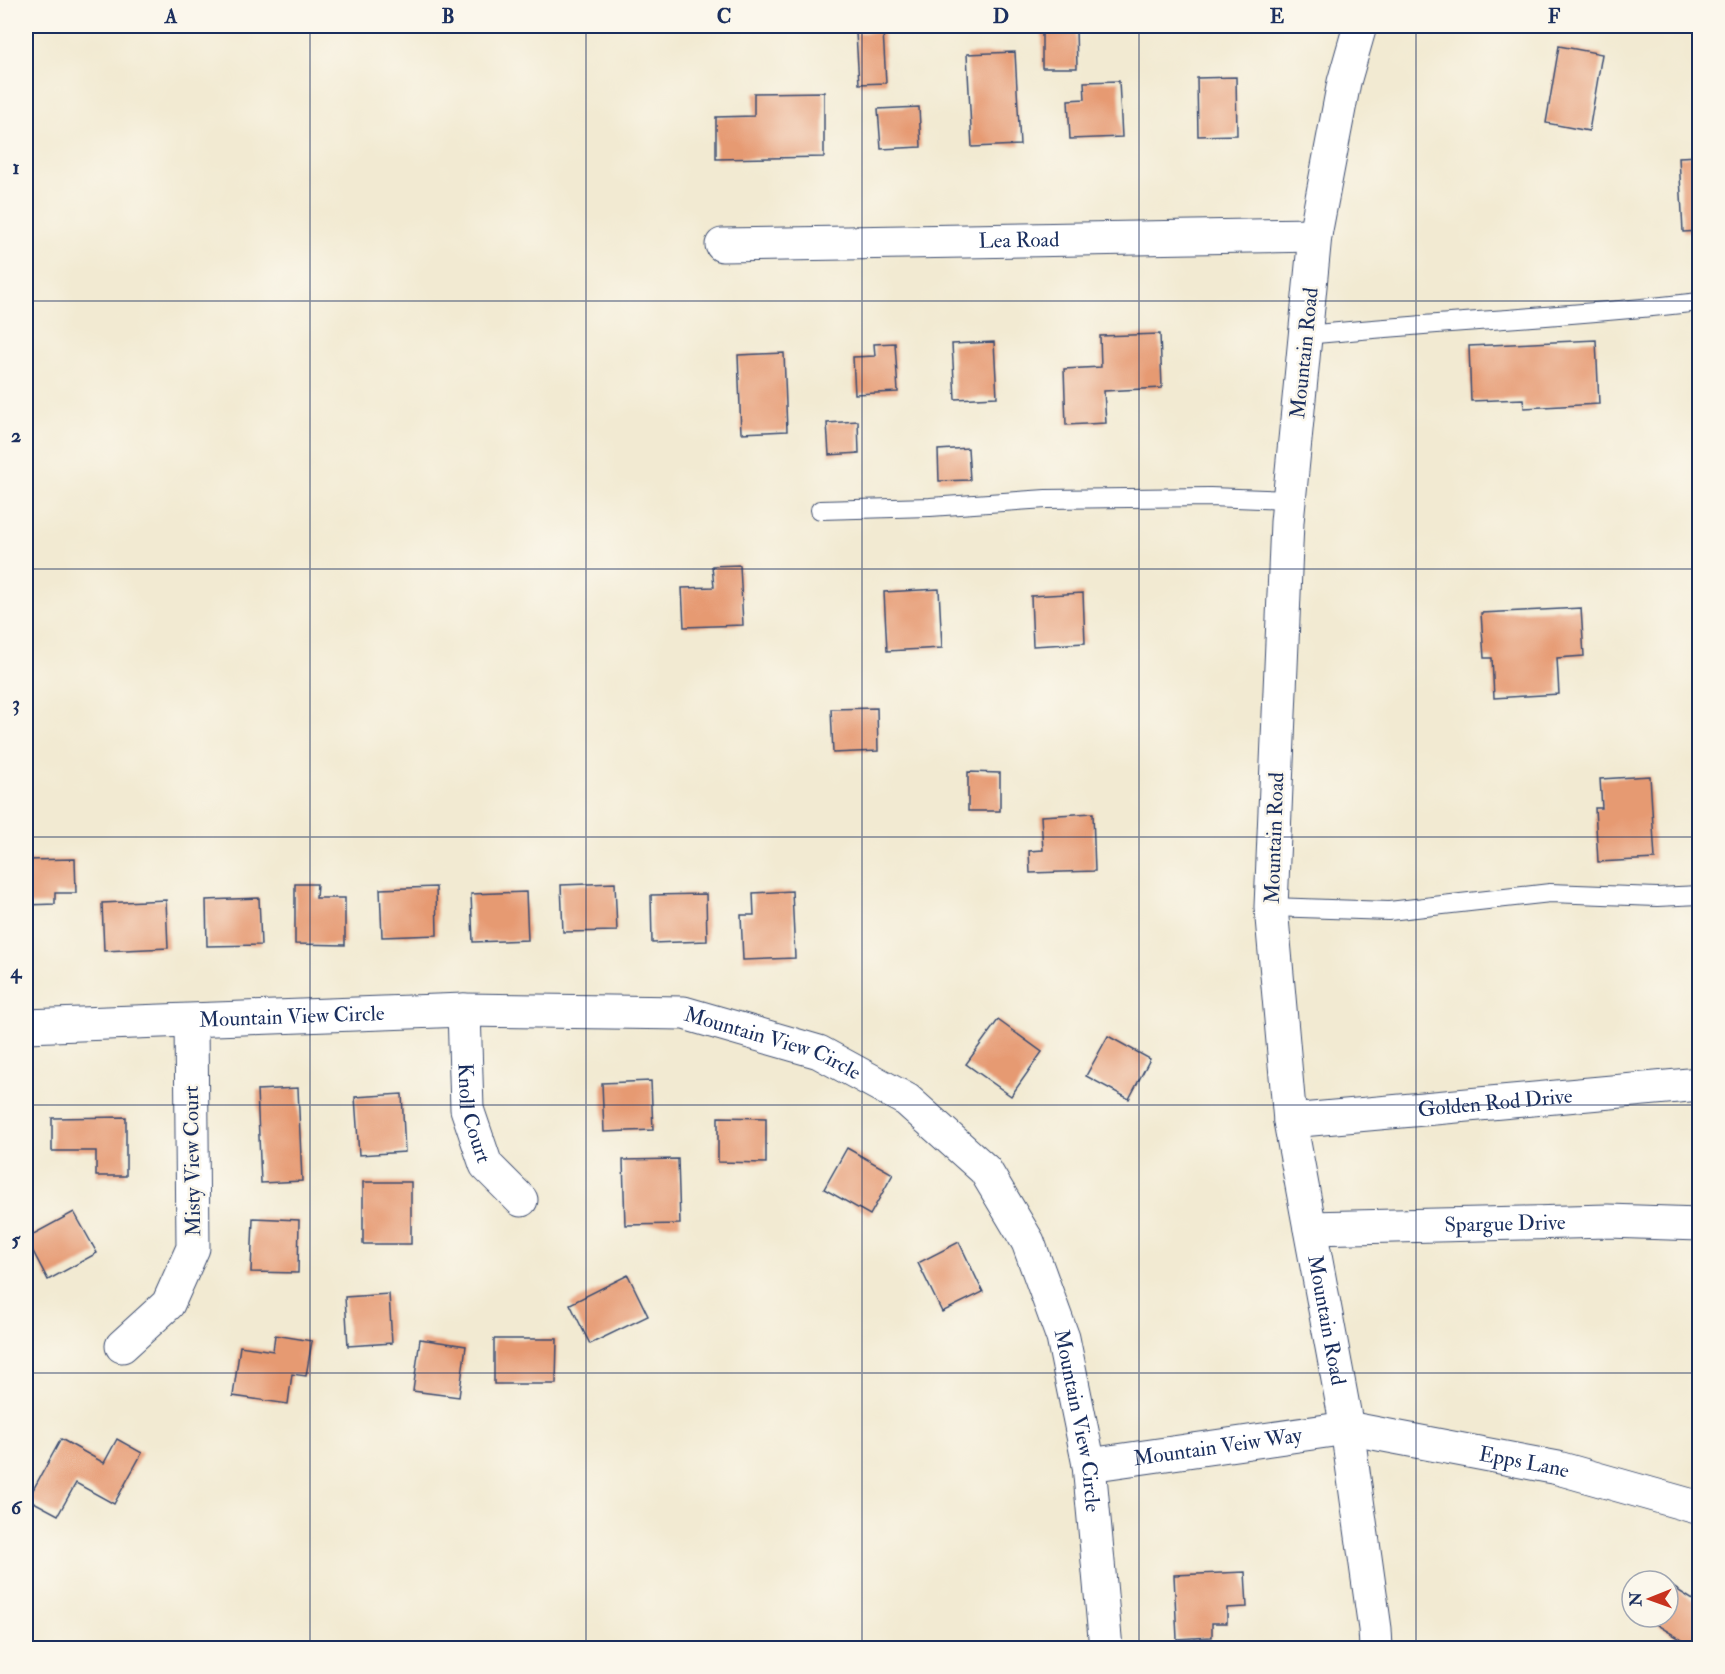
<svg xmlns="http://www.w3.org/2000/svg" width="1725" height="1674" font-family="'IM FELL Double Pica',serif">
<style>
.building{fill:#e69a72}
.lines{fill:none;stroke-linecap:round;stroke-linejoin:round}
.lane-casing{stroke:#3b4b6f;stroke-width:20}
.street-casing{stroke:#3b4b6f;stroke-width:35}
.secondary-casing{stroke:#3b4b6f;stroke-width:35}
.lane{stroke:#fff;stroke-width:18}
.street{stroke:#fff;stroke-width:33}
.secondary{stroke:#fff;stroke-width:33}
.grid{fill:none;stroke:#1b2f5e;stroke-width:1.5;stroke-opacity:0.55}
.labels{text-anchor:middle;stroke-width:5;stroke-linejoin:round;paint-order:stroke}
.street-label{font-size:21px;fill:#1b2f5e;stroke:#fbf7ec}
.neatline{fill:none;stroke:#1b2f5e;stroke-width:2}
.grid-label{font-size:20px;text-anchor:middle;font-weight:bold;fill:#1b2f5e}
</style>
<rect width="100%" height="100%" fill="#fbf7ec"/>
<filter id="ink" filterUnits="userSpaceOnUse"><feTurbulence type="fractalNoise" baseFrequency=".0167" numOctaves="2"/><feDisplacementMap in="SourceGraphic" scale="12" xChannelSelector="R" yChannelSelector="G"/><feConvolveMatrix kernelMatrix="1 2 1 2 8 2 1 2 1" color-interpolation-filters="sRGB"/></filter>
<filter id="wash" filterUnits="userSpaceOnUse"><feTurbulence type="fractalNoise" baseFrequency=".008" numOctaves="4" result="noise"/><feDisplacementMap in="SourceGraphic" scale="24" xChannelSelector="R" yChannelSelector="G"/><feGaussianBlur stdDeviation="1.35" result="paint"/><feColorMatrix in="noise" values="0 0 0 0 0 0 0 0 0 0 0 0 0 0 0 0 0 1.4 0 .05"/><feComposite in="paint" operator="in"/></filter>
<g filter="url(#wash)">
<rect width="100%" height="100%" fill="#f2ead2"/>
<g id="blocks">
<g class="building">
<path d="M 1042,27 L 1076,28 L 1077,68 L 1042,68 Z"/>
<path d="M 883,31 L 886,83 L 859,84 L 856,33 Z"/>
<path d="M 1559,46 L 1602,54 L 1589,131 L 1546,123 Z"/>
<path d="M 1015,52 L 1020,145 L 972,147 L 967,54 Z"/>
<path d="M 1236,77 L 1237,135 L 1198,136 L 1197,78 Z"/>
<path d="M 1119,81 L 1122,137 L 1070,139 L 1068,100 L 1085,99 L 1084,82 Z"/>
<path d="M 824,92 L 824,157 L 716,159 L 716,117 L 754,116 L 754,93 Z"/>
<path d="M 919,107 L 921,147 L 881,149 L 878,109 Z"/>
<path d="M 1700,156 L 1700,231 L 1683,232 L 1679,157 Z"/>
<path d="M 1160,334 L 1162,388 L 1104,391 L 1106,423 L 1066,425 L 1064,369 L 1101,367 L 1100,336 Z"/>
<path d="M 1596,340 L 1599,404 L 1524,408 L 1523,399 L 1471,401 L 1469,346 Z"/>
<path d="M 994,342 L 997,397 L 955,399 L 952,344 Z"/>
<path d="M 895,343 L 898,392 L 855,394 L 853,357 L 875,356 L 874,344 Z"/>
<path d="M 784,353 L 787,431 L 741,433 L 738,355 Z"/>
<path d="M 858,421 L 859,453 L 829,455 L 827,423 Z"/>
<path d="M 968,448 L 970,480 L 939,481 L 938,450 Z"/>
<path d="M 740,565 L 743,625 L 684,627 L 682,588 L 714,587 L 712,566 Z"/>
<path d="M 939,589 L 942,648 L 887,651 L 884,592 Z"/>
<path d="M 1083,593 L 1085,643 L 1033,646 L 1031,596 Z"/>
<path d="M 1581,608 L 1584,656 L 1557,658 L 1559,694 L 1494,698 L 1492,658 L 1484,658 L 1481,613 Z"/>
<path d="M 877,708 L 878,751 L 833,753 L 831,709 Z"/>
<path d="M 968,772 L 1000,773 L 1000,811 L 968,811 Z"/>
<path d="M 1650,776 L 1655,859 L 1598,862 L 1595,808 L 1602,808 L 1600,779 Z"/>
<path d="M 1093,813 L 1095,871 L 1030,873 L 1029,851 L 1043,850 L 1041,816 Z"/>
<path d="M 75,859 L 76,893 L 55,893 L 55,904 L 26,905 L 26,860 Z"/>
<path d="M 615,883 L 617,931 L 563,932 L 561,885 Z"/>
<path d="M 295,884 L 317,884 L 316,898 L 345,898 L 345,945 L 295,944 Z"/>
<path d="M 436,887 L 437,935 L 382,937 L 380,889 Z"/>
<path d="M 792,891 L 795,958 L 743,960 L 741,915 L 754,915 L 753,893 Z"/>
<path d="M 526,892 L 528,940 L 473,942 L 471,894 Z"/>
<path d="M 706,894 L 707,941 L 652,943 L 651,895 Z"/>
<path d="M 259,898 L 261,945 L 207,946 L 206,900 Z"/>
<path d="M 166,900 L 168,948 L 104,951 L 102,903 Z"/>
<path d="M 998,1020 L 1042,1052 L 1011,1096 L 966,1064 Z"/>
<path d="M 1108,1036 L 1150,1059 L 1129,1099 L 1086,1076 Z"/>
<path d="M 651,1081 L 653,1130 L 604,1132 L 602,1083 Z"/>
<path d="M 298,1088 L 302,1181 L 261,1183 L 257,1090 Z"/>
<path d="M 402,1094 L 405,1152 L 359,1155 L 355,1097 Z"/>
<path d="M 126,1117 L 126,1176 L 96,1176 L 96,1151 L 52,1151 L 52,1118 Z"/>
<path d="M 718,1117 L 766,1118 L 766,1163 L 718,1162 Z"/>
<path d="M 847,1148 L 893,1174 L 870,1215 L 824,1189 Z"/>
<path d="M 678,1159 L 680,1224 L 625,1225 L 623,1160 Z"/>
<rect x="363" y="1182" width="48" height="62"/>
<path d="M 74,1212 L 97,1253 L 48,1280 L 26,1238 Z"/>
<path d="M 253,1218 L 299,1220 L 298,1273 L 251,1272 Z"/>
<path d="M 959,1242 L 983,1292 L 942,1312 L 918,1263 Z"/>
<path d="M 628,1275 L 648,1316 L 590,1344 L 570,1304 Z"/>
<path d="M 389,1294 L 392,1343 L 348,1346 L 345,1297 Z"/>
<path d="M 275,1335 L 312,1341 L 306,1376 L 292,1374 L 288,1404 L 233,1396 L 240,1346 L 273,1351 Z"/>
<path d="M 420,1339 L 466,1346 L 459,1397 L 413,1391 Z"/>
<path d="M 494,1339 L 557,1339 L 556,1384 L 494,1384 Z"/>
<path d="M 61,1439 L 104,1463 L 117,1439 L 142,1453 L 114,1504 L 76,1483 L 58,1515 L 28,1499 Z"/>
<path d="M 1245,1572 L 1247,1607 L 1227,1608 L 1227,1623 L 1212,1623 L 1212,1637 L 1177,1639 L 1174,1575 Z"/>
<path d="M 1668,1584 L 1693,1600 L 1700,1590 L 1700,1648 L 1695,1648 L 1644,1617 L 1668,1617 Z"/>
</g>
</g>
</g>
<g filter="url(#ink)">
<use href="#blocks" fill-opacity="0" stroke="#3b4b6f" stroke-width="1.5"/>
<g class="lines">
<defs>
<g id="lane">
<path d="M 1306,335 C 1437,322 1568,317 1700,302"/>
<path d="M 820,510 L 930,507 L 1046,499 L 1210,497 L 1289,500"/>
<path d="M 1271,907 L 1389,911 L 1550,893 L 1657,897 L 1700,895"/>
</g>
<g id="street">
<path id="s1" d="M 722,245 L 1315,235"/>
<path id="s2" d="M 464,1010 L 467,1109 L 486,1165 L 521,1200"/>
<path id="s3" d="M 26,1026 L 464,1010 L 684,1013 L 819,1052 L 907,1100 L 985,1170 L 1028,1242 L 1063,1338 L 1089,1465 L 1106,1648"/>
<path id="s4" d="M 1290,1121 L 1700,1084"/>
<path id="s5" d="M 1310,1228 L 1608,1221 L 1700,1224"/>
<path d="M 122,1346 L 168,1304 L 193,1248 L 191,1021"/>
<path id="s6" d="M 1089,1465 L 1347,1428 L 1558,1468 L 1700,1508"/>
</g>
<g id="secondary">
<path id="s7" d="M 1360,26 L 1344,82 L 1315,235 L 1287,522 L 1271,907 L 1290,1121 L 1347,1428 L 1375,1629 L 1376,1648"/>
</g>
</defs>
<use href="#lane" class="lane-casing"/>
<use href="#street" class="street-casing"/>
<use href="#secondary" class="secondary-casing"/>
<use href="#lane" class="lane"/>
<use href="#street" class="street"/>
<use href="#secondary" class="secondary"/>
</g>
</g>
<path class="grid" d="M 310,26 L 310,1648M 586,26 L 586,1648M 862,26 L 862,1648M 1139,26 L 1139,1648M 1416,26 L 1416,1648M 26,301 L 1700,301M 26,569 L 1700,569M 26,837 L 1700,837M 26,1105 L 1700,1105M 26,1373 L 1700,1373"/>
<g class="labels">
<g class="street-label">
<text dy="7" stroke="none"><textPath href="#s1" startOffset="297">Lea Road</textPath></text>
<text transform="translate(1304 353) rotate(-84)" y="7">Mountain Road</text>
<text transform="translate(1274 838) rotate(-88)" y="7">Mountain Road</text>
<text dy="7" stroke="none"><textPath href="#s3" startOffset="266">Mountain View Circle</textPath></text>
<text dy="7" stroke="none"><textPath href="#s3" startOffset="752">Mountain View Circle</textPath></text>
<text dy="7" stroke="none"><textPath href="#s4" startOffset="206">Golden Rod Drive</textPath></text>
<text dy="7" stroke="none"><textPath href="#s2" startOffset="104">Knoll Court</textPath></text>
<text transform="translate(192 1161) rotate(-91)" y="7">Misty View Court</text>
<text dy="7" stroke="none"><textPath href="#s5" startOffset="195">Spargue Drive</textPath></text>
<text dy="7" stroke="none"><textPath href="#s7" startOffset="1305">Mountain Road</textPath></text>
<text dy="7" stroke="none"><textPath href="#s3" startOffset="1274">Mountain View Circle</textPath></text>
<text dy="7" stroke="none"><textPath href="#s6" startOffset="130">Mountain Veiw Way</textPath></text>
<text dy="7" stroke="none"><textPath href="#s6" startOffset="441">Epps Lane</textPath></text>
</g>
</g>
<rect width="1725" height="1674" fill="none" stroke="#fbf7ec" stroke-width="66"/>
<g transform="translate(1650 1599) rotate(269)"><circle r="28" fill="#fbf7ec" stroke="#a1a7b3" stroke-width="1.5"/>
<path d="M0-4.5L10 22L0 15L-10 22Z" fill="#c8321e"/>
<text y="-9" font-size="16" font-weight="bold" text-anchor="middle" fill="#1b2f5e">N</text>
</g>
<rect x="33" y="33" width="1659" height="1608" class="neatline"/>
<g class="grid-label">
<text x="171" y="23">A</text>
<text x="448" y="23">B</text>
<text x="724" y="23">C</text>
<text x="1001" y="23">D</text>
<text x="1277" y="23">E</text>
<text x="1554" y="23">F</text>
<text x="16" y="174">1</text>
<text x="16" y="442">2</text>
<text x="16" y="710">3</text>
<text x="16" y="978">4</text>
<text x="16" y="1246">5</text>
<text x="16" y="1514">6</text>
</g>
</svg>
